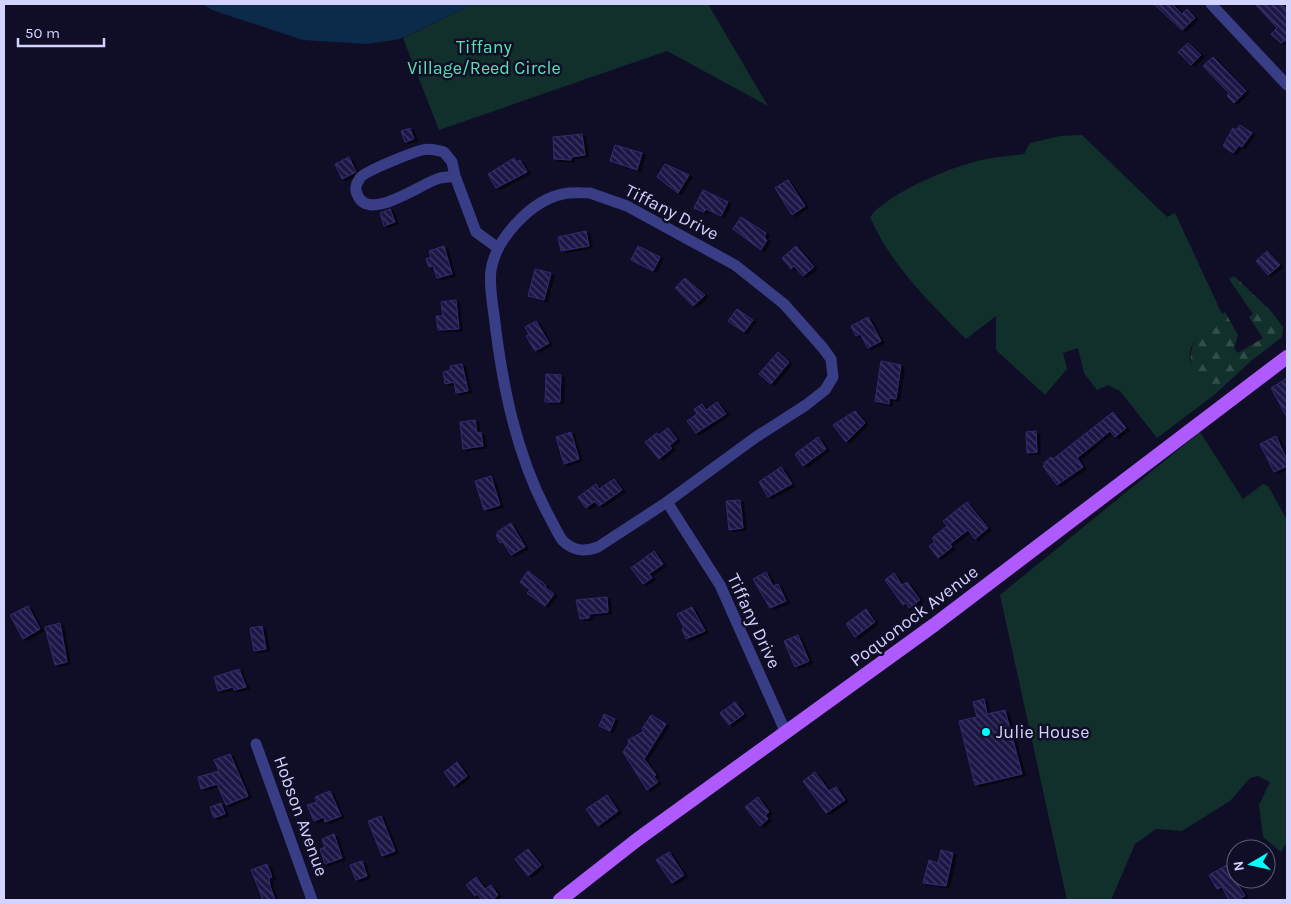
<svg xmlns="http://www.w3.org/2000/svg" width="1291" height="904" font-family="Karla,sans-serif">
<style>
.green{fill:#11302b}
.forest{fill:url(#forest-firs)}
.water{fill:#0c2b4b}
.building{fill:url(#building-back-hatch);stroke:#312b74;filter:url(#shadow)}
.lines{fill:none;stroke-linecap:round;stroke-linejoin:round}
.minor{stroke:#383d86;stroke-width:11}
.major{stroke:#af5aff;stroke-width:14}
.poi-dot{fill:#00fefb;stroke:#0f0e26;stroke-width:2}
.labels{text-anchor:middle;stroke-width:5;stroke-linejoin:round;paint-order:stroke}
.park-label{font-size:18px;fill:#5ae3b2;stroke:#0f0e26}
.street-label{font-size:18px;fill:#d3d3ff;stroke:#0f0e26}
.poi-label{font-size:18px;fill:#d3d3ff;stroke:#0f0e26;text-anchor:start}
</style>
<defs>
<pattern id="forest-firs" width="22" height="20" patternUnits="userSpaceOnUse" patternTransform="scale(1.25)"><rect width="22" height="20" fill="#11302b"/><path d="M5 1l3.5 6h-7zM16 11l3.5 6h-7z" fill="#334d4b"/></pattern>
<pattern id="building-back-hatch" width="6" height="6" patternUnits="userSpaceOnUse" patternTransform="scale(1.25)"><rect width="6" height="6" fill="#1e1947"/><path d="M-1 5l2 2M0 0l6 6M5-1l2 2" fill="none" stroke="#3e3a63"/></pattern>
<filter id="shadow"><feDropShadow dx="3.5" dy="2" stdDeviation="0" flood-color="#0009"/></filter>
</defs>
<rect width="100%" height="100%" fill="#0f0e26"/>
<g class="green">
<path d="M 473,4 L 708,4 L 768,106 L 667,51 L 439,130 L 403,38 Z"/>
<path d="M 1082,135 L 1167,217 L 1175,213 L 1222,314 C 1209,325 1181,346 1192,366 C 1198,376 1207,386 1214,395 L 1157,438 L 1120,391 L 1108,385 L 1097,390 L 1084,373 L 1078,348 L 1063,353 L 1067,369 L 1045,395 L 996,350 L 996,316 L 966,339 C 930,303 890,264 870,217 C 889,192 955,165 986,159 C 998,157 1011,156 1024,154 L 1030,143 L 1060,136 Z"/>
<path d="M 1200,432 L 1243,499 L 1263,484 L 1268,486 L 1287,520 L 1287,841 L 1281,852 L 1263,837 L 1259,805 L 1270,782 L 1258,776 L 1250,778 L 1230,801 L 1182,831 L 1156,829 L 1135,844 L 1111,900 L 1067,900 L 1000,595 Z"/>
</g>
<path class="forest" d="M 1234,276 L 1271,311 L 1283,327 L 1282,337 L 1251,361 L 1214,395 C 1208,387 1193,373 1191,363 C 1187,342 1209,321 1225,312 L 1238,335 L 1234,348 L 1238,353 L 1263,338 L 1249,317 L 1253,314 L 1229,279 Z"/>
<path class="water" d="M 203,4 L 473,4 L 400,39 L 367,44 L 303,40 L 212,10 Z"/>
<g class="building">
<path d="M 1154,4 L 1176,4 L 1174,6 L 1182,14 L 1187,9 L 1195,18 L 1182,30 Z"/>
<path d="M 1255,4 L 1282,4 L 1287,9 L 1287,39 L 1281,43 L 1271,34 L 1277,28 Z"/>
<path d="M 1188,43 L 1201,55 L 1191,65 L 1178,52 Z"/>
<path d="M 1213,57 L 1246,91 L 1234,103 L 1227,96 L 1229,93 L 1203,66 Z"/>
<path d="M 1240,125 L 1252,133 L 1242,147 L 1239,145 L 1233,153 L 1223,146 L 1233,128 L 1236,130 Z"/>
<path d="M 410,128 L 414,139 L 405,142 L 401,131 Z"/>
<path d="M 582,134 L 585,155 L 571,157 L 571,160 L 554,159 L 553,137 Z"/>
<path d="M 615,145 L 642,153 L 637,170 L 610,161 Z"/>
<path d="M 349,157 L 356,172 L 342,179 L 335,164 Z"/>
<path d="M 514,158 L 516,162 L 520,160 L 527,172 L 496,188 L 488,174 Z"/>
<path d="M 665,164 L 689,175 L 678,193 L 657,177 Z"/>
<path d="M 788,180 L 805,206 L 792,215 L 775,188 Z"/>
<path d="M 703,190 L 728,202 L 721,216 L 706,209 L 704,212 L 694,208 Z"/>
<path d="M 390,209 L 395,222 L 384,226 L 380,213 Z"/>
<path d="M 741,217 L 766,233 L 764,237 L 767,240 L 761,250 L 733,229 Z"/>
<path d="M 586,231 L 589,246 L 561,251 L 558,237 Z"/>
<path d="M 444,246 L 452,274 L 437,278 L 433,266 L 429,267 L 426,259 L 431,257 L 429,251 Z"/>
<path d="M 638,246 L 660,257 L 653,271 L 631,260 Z"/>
<path d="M 796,246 L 814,267 L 803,276 L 794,266 L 791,269 L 782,258 Z"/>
<path d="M 1267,251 L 1280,265 L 1268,275 L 1256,261 Z"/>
<path d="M 535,269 L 551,273 L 544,300 L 528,296 Z"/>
<path d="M 685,278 L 705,295 L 693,306 L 675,288 Z"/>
<path d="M 456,300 L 459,329 L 438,330 L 436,316 L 443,316 L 441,302 Z"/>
<path d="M 737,309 L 753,320 L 744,332 L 728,321 Z"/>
<path d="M 868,317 L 881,341 L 868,348 L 860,334 L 856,336 L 851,326 Z"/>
<path d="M 536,321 L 549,343 L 535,351 L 526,336 L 529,334 L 525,327 Z"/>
<path d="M 778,352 L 789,362 L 771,384 L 759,374 Z"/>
<path d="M 881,361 L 901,365 L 896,399 L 889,398 L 889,404 L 875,401 Z"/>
<path d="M 462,364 L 468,391 L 456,393 L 454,382 L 445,384 L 443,372 L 451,370 L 450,366 Z"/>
<path d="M 546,374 L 561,375 L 560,402 L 545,402 Z"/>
<path d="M 1287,378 L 1287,417 L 1271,388 Z"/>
<path d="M 717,402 L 726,414 L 696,433 L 687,421 L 697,414 L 694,409 L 702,404 L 706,410 Z"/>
<path d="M 855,411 L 865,423 L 846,442 L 833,425 Z"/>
<path d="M 1113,412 L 1126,428 L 1115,437 L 1110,431 L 1077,458 L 1083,467 L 1057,485 L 1043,466 L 1045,465 L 1044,463 L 1051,457 L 1053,459 Z"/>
<path d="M 475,420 L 477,433 L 481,432 L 483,446 L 463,449 L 460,422 Z"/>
<path d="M 668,428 L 677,439 L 669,446 L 672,448 L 659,459 L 645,442 L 657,433 L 659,435 Z"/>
<path d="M 1036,431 L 1037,452 L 1027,453 L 1026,432 Z"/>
<path d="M 571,432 L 579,459 L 564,464 L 556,437 Z"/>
<path d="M 1276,436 L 1287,460 L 1287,466 L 1274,472 L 1260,444 Z"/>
<path d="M 818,437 L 826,449 L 803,466 L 795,454 Z"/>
<path d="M 781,467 L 792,484 L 768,497 L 759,482 Z"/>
<path d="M 491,476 L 500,505 L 484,510 L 475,481 Z"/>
<path d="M 614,479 L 622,490 L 599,506 L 595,501 L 586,508 L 578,497 L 596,484 L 599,489 Z"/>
<path d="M 740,500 L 743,528 L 729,530 L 726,501 Z"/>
<path d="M 967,502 L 988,528 L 975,539 L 968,530 L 950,544 L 952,547 L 938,558 L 929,546 L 935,542 L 932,538 L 947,526 L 943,521 Z"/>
<path d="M 511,523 L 525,547 L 511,555 L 503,542 L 500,543 L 496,535 L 498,534 L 497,532 Z"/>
<path d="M 654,551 L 663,564 L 649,574 L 652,578 L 643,584 L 631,568 Z"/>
<path d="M 528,571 L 546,585 L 545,587 L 554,594 L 545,606 L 527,593 L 530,590 L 520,582 Z"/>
<path d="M 766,572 L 773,586 L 778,584 L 786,601 L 770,608 L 753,579 Z"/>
<path d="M 894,573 L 902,585 L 907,582 L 920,600 L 909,608 L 906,603 L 903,605 L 885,580 Z"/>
<path d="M 607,597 L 608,612 L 589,614 L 589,618 L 580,619 L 576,600 Z"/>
<path d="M 28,606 L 40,629 L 23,639 L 10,615 Z"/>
<path d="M 692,607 L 705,631 L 686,639 L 682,629 L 684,628 L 677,614 Z"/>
<path d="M 866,609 L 875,622 L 855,637 L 846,624 Z"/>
<path d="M 60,623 L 67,662 L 55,665 L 45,627 Z"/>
<path d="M 262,626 L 266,649 L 254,651 L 250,628 Z"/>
<path d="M 798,635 L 809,661 L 795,667 L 784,641 Z"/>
<path d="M 239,669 L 246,687 L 234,690 L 233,687 L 218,691 L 214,677 Z"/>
<path d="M 984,699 L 987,714 L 1005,710 L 1022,774 L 975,785 L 959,721 L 977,717 L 973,702 Z"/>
<path d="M 735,702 L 744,714 L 729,725 L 720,713 Z"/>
<path d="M 604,714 L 615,719 L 610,731 L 599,726 Z"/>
<path d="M 651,715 L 666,724 L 644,759 L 656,775 L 654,777 L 658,782 L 647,790 L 623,752 L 629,743 L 628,740 L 644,731 L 642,729 Z"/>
<path d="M 230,754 L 248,796 L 226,805 L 217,784 L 201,789 L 198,777 L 219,771 L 214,760 Z"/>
<path d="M 457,762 L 467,776 L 454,786 L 444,772 Z"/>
<path d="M 815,772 L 829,791 L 836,787 L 845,800 L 826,813 L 803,781 Z"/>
<path d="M 330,791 L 341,816 L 325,822 L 324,817 L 314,821 L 307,805 L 317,802 L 315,797 Z"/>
<path d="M 607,795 L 618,811 L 598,826 L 586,809 Z"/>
<path d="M 758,797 L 769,812 L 765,815 L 768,819 L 760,826 L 745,807 Z"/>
<path d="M 221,803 L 225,814 L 214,818 L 210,807 Z"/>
<path d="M 381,816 L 395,851 L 382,856 L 368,821 Z"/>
<path d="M 334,834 L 342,858 L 325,864 L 320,849 L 325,847 L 322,839 Z"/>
<path d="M 528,849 L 541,865 L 528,876 L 515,859 Z"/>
<path d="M 941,850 L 953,853 L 946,886 L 923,883 L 929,860 L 938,863 Z"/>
<path d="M 669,852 L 684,875 L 672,883 L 656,860 Z"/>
<path d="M 1236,860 L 1236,881 L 1245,896 L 1237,900 L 1229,900 L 1222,887 L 1217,889 L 1209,875 Z"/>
<path d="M 362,861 L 367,876 L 356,880 L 350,865 Z"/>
<path d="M 267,864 L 272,877 L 269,878 L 270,886 L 275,900 L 263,900 L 251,870 Z"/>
<path d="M 476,877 L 485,889 L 491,885 L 498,895 L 492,900 L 482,900 L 477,894 L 475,896 L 466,885 Z"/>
</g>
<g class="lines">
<g class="minor">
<path d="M 1211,4 L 1287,85"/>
<path d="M 455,176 L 452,162 L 444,152 C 436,150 430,148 422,150 C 411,153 365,171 360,178 C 356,184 354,189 358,196 C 370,222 421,183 440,178 C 445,177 450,177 455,176 L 476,232 L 498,248"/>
<path d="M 590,193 L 627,206 L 735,265 L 784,304 L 823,348 L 831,359 L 833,377 L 825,390 L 806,405 L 756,437 L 667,502 L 598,547 C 584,552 574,551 563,541 C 558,535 554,525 550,518 C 516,456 502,384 494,315 C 492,300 489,284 491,270 C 496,238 532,200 563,194 C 571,192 581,193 590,193 Z"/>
<path d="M 667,502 L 720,585 L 786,733"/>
<path d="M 256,744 L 312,900"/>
</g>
<path class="major" d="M 560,900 L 638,839 L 934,625 L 1287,357"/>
</g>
<circle class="poi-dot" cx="986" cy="732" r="5"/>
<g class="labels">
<g class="park-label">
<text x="484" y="53">Tiffany<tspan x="484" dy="21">Village/Reed Circle</tspan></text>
</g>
<g class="street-label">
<text transform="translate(672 212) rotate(27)" y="6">Tiffany Drive</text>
<text transform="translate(914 616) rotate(-37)" y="6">Poquonock Avenue</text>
<text transform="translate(754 621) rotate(65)" y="6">Tiffany Drive</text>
<text transform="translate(301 816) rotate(70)" y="6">Hobson Avenue</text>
</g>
<g class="poi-label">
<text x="996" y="738">Julie House</text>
</g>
</g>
<rect width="1291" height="904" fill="none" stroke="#d3d3ff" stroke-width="10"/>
<g transform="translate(1251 864) rotate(261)"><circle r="24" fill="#0f0e26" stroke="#5d5d7d"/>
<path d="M0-4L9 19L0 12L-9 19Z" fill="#00fefb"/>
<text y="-8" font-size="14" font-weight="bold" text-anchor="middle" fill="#d3d3ff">N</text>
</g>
<path d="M18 38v8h86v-8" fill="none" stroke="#d3d3ff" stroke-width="2.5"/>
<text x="25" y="38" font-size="15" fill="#d3d3ff" stroke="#0f0e26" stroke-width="4" paint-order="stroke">50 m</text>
</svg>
